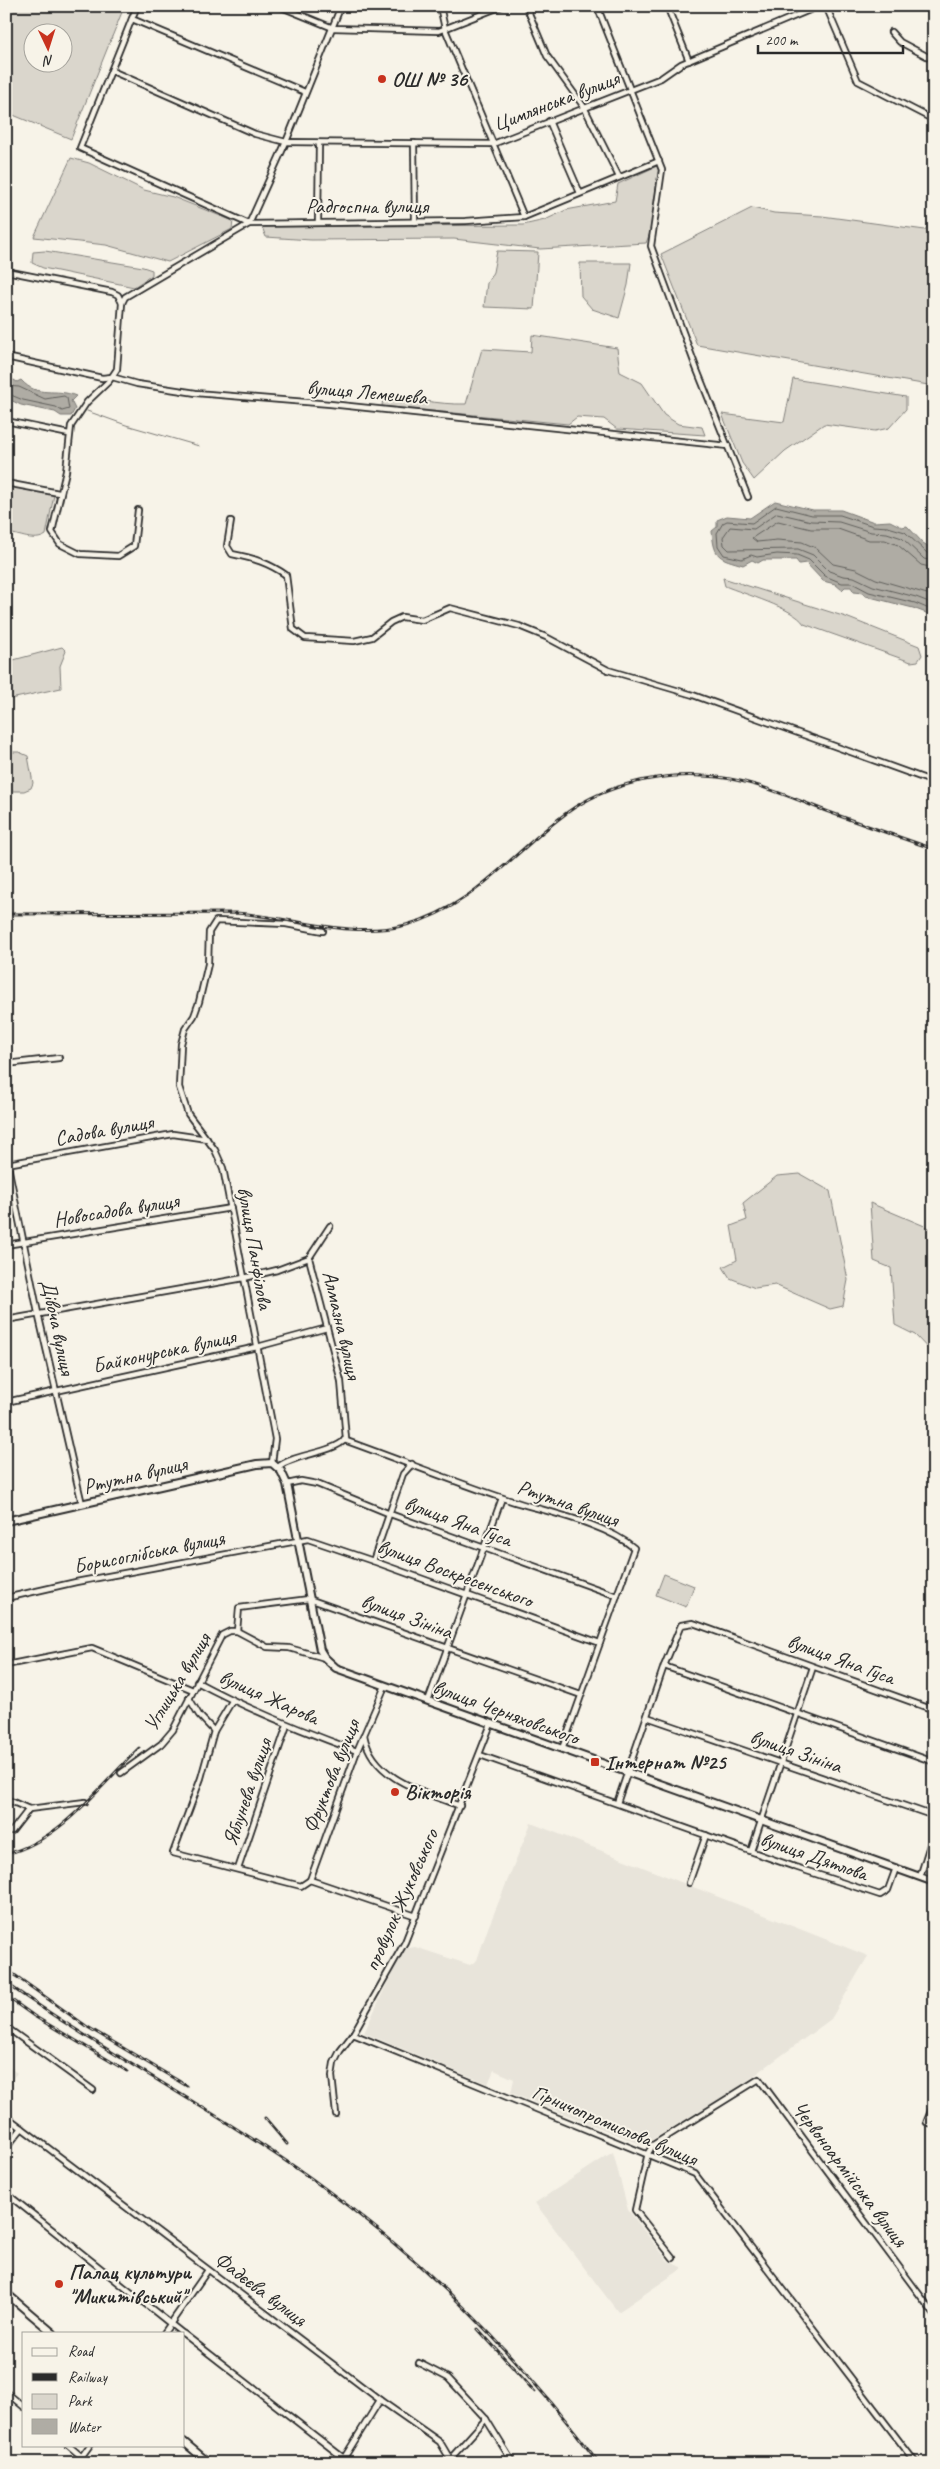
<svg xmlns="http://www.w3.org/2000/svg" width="940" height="2469" font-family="Caveat,sans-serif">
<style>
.built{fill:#e8e4da}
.green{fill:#dad6cc;stroke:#82807c;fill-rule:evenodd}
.water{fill:#afaca4;stroke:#7a7874}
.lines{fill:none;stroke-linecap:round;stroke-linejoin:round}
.shore{stroke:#605f5b;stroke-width:1}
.stream{stroke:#7a7874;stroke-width:1}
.minor-casing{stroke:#2b2b2b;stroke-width:8}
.tertiary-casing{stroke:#2b2b2b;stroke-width:9}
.secondary-casing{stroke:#2b2b2b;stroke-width:10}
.minor{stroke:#f7f3e8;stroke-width:4.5}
.tertiary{stroke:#f7f3e8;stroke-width:5}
.secondary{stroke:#f7f3e8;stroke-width:6}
.rail-casing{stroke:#2b2b2b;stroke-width:3}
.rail{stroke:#f7f3e8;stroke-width:1;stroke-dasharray:4;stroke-linecap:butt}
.poi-dot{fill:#c8321e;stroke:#f7f3e8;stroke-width:2}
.labels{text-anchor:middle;stroke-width:4;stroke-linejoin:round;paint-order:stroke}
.poi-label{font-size:21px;font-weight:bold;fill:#2b2b2b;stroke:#f7f3e8;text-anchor:start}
.street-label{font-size:21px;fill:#2b2b2b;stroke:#f7f3e8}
</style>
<rect width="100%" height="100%" fill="#f7f3e8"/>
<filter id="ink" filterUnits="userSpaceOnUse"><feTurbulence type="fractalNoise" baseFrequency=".02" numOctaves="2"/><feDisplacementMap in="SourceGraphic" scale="10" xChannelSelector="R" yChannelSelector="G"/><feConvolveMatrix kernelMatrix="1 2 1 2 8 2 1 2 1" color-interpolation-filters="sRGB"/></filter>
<g filter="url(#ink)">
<g class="built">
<path d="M 531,1823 L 868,1956 L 831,2019 L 736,2089 L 643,2145 L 511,2093 L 514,2079 L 494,2070 L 488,2084 L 364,2033 L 403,1949 L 415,1947 L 470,1965 L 477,1960 L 488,1928 Z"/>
<path d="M 6,2065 L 17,2073 L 6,2087 Z"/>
<path d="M 613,2152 L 628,2210 L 668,2261 L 683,2268 L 618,2312 L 535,2203 Z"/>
</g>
<g class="green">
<path d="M 6,6 L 124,7 L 71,139 L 6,112 ZM 32,32 L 62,32 L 62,62 L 32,62 Z"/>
<path d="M 71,158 L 89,163 L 144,190 L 173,197 L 233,221 L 232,229 L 168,262 L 106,245 L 34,237 Z"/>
<path d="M 659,165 L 651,230 L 646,243 L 540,249 L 454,239 L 311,240 L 266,237 L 262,227 L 523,225 L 545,220 L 566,210 L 615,201 L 618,184 Z"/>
<path d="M 752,208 L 774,213 L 822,216 L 925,230 L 934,217 L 934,386 L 697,345 L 661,254 Z"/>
<path d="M 45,251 L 143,267 L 152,270 L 152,275 L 134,287 L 43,268 L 32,263 L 33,252 Z"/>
<path d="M 497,251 L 538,252 L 534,309 L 484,307 L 487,283 L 493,272 Z"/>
<path d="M 580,263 L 631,263 L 628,285 L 619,318 L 592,309 L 581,296 Z"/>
<path d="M 532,335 L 617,348 L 620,372 L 642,383 L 664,415 L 678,424 L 702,427 L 705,435 L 617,429 L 604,419 L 577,417 L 568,424 L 382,406 L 383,397 C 411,397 437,405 466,404 L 482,349 L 531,352 Z"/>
<path d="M 793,379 L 906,397 L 906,409 L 889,428 L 875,431 L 824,424 L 785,451 L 754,480 L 742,463 L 722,414 L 784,422 Z"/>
<path d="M 6,485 L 54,495 L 46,535 C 34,543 20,534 6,533 Z"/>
<path d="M 723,578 L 846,617 L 919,646 L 922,655 L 918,661 L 911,662 L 804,624 C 794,608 744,594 725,586 Z"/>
<path d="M 62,647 L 66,651 L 60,666 L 61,688 L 6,700 L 6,662 Z"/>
<path d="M 6,752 L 19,752 L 28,756 L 33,783 L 31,788 L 24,791 L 6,791 Z"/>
<path d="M 800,1174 L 830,1191 L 848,1280 L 843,1306 L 830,1309 L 775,1285 L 755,1288 L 730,1278 L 723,1267 L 737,1260 L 731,1226 L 747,1220 L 743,1203 L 777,1176 Z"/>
<path d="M 870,1203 L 934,1230 L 934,1355 L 915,1335 L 895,1325 L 891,1268 L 874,1261 Z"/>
<path d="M 664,1574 L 694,1586 L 686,1607 L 656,1595 Z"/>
</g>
<g class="water">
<path d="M 14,380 L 17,382 L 21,380 C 38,399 55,387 76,396 L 71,401 L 75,409 L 71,416 L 61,416 L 55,412 L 21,405 L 6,398 L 6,381 Z"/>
<path d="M 775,501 L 813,510 L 841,510 L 874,522 L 890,521 L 902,527 L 907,526 L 923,543 L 934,550 L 934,616 L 913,608 L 866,596 L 864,593 L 854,592 L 851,587 L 845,587 L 842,590 L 835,584 L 823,581 L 806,563 L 799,564 L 796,560 L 763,560 L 758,563 L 752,560 L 743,565 C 720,558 714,559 712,531 L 717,527 L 717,520 L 727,516 L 750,518 Z"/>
</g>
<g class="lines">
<g class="shore">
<path d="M 6,386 L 19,387 L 45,399 L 64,396 L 67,398 L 69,409 L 62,411 L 56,407 L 23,400 L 6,393"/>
<path d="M 934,554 L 927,553 L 905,532 L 888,527 L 873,526 L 840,515 L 812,515 L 776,506 L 752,523 L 727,521 L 723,523 L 717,533 L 718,546 L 724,555 L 742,559 L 751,555 L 757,557 L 777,554 L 797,555 L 809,560 L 825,576 L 842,583 L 852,583 L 869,592 L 915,603 L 934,611"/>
<path d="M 934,561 L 924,559 L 902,538 L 887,533 L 871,532 L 839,522 L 811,521 L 777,513 L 754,529 L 730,527 L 723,537 L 724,545 L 729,550 L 798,549 L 813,555 L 829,571 L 843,576 L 854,577 L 873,586 L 916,597 L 934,604"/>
<path d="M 934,568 L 921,565 L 898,545 L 885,540 L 869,540 L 838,529 L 811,529 L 778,521 L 752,538 L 757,542 L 777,540 L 802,542 L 816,548 L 833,564 L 856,569 L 876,579 L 934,596"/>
</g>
<path class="stream" d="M 87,411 L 126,425 L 199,446"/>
<defs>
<g id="minor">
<path d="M 137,6 L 80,148 L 249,224 L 466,221 L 524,217 L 659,161"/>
<path d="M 279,6 L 333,28 L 439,31 L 502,6"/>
<path d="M 440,6 L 445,29 L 524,217"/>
<path d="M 526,6 L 547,56 L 584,107 L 619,177"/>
<path d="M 597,6 L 662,170 L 651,246 L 697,370 L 748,497"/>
<path d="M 667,6 L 689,61"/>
<path d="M 826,6 L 858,81 L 934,120"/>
<path d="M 132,19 L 305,92"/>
<path d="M 891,32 L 900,42 L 934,60"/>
<path d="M 112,71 L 255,134 L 286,142 L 493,144 L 661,78 L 681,64 L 819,6"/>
<path d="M 549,121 L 580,193"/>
<path d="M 414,143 L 415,222"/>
<path d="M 318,222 L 319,144"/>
<path d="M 6,271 L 112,292 L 118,295 L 122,303"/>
<path d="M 6,357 L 102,378 L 112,377 L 137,384 L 196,393 L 330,404 L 728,446"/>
<path d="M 6,421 L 69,434"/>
<path d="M 6,483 L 59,493"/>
<path d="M 138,510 L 134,546 L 118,556 L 80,554 L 60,544 L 52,532 L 66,471 L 71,426 L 87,402 L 109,381 L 117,369 L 122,303 L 125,297 L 249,224 L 286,142 L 341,6"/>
<path d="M 231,521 L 227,546 L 232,554 C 253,558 269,563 286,575 L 293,629 L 305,638 L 354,641 L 372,637 L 391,622 L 402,617 L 422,620 L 450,608 L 519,626 L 546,637 L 608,670 L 693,695 L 934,782"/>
<path d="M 6,1064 L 59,1058"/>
<path d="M 6,1156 L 38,1313 L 82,1504"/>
<path d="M 7,1164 L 173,1134 L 207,1139"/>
<path d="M 6,1245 L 231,1208"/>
<path d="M 309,1258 L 330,1226"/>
<path d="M 6,1320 L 244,1278 L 277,1270 L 309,1258"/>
<path d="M 6,1402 L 257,1347 L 327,1328"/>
<path d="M 344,1440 C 397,1459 450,1480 503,1498 C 541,1511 604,1522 634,1548 L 562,1749"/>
<path d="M 272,1463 L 275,1439 L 223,1168 L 215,1150 L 188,1114 L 179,1087 L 181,1044 L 185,1029 L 194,1016 L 199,1002 L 208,964 L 209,932 L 216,921 L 286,924 L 323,931"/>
<path d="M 278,1467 C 293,1454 331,1454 346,1439 L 341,1381 L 309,1258"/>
<path d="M 287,1484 L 301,1481 L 317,1484 L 390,1514 L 617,1596"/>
<path d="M 373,1561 L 403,1474 L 412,1464"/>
<path d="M 6,1598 L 76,1582 L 308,1539 L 373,1561 L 600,1643"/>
<path d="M 237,1631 L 239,1608 L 309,1599 L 581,1695"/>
<path d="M 6,1665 L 92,1648 L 193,1690"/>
<path d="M 664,1666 L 934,1762"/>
<path d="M 197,1682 C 249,1710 302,1731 357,1751"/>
<path d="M 189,1698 L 199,1715 L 214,1731"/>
<path d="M 232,1701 L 214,1731 L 201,1778 L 173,1853 L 301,1886 L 310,1880 L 416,1916"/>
<path d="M 428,1701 L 502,1498"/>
<path d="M 647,1717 L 934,1816"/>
<path d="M 364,1735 C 372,1779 424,1792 460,1806"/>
<path d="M 480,1755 L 795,1867 L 880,1895 L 888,1890 L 896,1868"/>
<path d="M 121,1773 L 161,1744 L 173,1730 L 222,1635 L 230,1631 L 237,1631 L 267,1647 L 289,1648 L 325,1658"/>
<path d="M 6,1799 L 29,1809"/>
<path d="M 617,1803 L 664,1666 L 681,1625 L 693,1623 L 934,1710"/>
<path d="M 6,1831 L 12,1831 L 29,1809 L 85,1802"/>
<path d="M 751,1851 L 813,1667"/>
<path d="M 238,1869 L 287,1725"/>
<path d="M 920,1877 L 934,1832"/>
<path d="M 310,1880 L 357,1751 L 385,1686"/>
<path d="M 689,1883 L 706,1835"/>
<path d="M 6,2027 L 93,2090"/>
<path d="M 353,2034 L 695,2174 L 916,2463"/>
<path d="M 336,2114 L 332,2076 L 334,2063 L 340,2051 L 353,2034 L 405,1942 L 491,1724"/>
<path d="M 6,2116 L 380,2400 L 440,2442 L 450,2459 L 486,2419 L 448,2378 L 419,2363"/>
<path d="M 6,2148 L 22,2128"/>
<path d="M 6,2193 L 182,2333"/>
<path d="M 673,2258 L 635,2210 L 648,2153 L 653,2145 L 759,2079 L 934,2314"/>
<path d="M 164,2333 L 208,2270"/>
<path d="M 184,2334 L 350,2463"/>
<path d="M 6,2392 L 24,2407"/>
<path d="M 486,2419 L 513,2463"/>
<path d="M 68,2445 L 89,2463"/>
<path d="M 344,2458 L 380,2400"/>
<path d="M 6,2462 L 8,2463"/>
<path d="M 77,2463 L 90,2445"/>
</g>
<path id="tertiary" d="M 934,2105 L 927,2122 L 934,2124"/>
<g id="secondary">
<path d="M 6,1521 L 257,1464 L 272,1463 L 281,1471 L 287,1484 L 320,1650 L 325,1658 L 336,1668 L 934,1882"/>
<path d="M 6,2293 L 53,2333"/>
<path d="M 184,2442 L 209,2463"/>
</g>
</defs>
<use href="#minor" class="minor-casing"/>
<use href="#tertiary" class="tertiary-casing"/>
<use href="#secondary" class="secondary-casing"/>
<use href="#minor" class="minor"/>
<use href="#tertiary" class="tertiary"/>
<use href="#secondary" class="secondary"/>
<defs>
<g id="rail">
<path d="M 6,914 L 236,913 C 292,917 350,939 406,925 C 471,908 509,857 560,818 C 598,787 654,773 703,776 C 746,777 787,796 826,811 C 862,824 898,837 934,849"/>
<path d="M 6,1854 C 62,1840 100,1786 139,1748"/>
<path d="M 6,1969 L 86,2026 L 187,2086"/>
<path d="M 6,1983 C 105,2053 213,2109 312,2179 C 426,2261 514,2351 599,2463"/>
<path d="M 6,1996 L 34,2016 L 127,2071"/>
<path d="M 265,2118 L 287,2144"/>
<path d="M 478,2329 L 535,2392"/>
</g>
</defs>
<use href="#rail" class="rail-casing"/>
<use href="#rail" class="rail"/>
</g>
</g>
<g class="poi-dot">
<circle cx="382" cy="79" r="5"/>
<rect x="590" y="1757" width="10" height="10" rx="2.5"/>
<circle cx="395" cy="1792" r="5"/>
<circle cx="59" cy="2284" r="5"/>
</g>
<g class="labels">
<g class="poi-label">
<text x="392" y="86">ОШ № 36</text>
<text x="605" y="1769">Інтернат №25</text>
<text x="405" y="1799">Вікторія</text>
<text x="69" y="2279">Палац культури<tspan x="69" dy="24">"Микитівський"</tspan></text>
</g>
<g class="street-label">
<text transform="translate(556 101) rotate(-21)" y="7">Цимлянська вулиця</text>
<text x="367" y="213">Радгоспна вулиця</text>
<text transform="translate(367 392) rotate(5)" y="7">вулиця Лемешєва</text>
<text transform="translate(104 1130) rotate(-10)" y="7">Садова вулиця</text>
<text transform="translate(116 1210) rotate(-9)" y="7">Новосадова вулиця</text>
<text transform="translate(255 1248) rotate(80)" y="7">вулиця Панфілова</text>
<text transform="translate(342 1325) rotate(77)" y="7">Алмазна вулиця</text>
<text transform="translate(58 1327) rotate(78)" y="7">Дівоча вулиця</text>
<text transform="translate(164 1351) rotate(-12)" y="7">Байконурська вулиця</text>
<text transform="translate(135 1475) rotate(-13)" y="7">Ртутна вулиця</text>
<text transform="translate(568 1503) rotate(19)" y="7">Ртутна вулиця</text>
<text transform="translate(458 1521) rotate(20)" y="7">вулиця Яна Гуса</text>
<text transform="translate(149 1552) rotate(-11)" y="7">Борисоглібська вулиця</text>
<text transform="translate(455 1573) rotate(20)" y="7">вулиця Воскресенського</text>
<text transform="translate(407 1616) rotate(20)" y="7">вулиця Зініна</text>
<text transform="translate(841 1659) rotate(20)" y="7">вулиця Яна Гуса</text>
<text transform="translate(177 1682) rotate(-59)" y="7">Углицька вулиця</text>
<text transform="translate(269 1697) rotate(24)" y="7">вулиця Жарова</text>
<text transform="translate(506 1712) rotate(20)" y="7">вулиця Черняховського</text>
<text transform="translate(796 1751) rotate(19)" y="7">вулиця Зініна</text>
<text transform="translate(331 1776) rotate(-68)" y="7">Фруктова вулиця</text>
<text transform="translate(247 1792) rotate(-71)" y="7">Яблунева вулиця</text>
<text transform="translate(814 1856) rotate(19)" y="7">вулиця Дятлова</text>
<text transform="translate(401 1900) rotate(-66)" y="7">провулок Жуковського</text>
<text transform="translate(615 2125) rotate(23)" y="7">Гірничопромислова вулиця</text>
<text transform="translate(850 2174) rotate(53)" y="7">Червоноармійська вулиця</text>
<text transform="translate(261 2289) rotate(37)" y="7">Фадєєва вулиця</text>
</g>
</g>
<rect width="940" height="2469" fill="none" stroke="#f7f3e8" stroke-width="25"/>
<rect x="12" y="12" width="915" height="2444" fill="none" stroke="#2b2b2b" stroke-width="2" filter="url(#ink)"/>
<rect x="22" y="2332" width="162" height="115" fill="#f7f3e8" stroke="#a5a39c"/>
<rect x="32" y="2348" width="25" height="8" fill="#f7f3e8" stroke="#a5a39c"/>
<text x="68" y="2356" font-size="15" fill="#2b2b2b">Road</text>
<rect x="32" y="2373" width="25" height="8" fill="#2b2b2b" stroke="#a5a39c"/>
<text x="68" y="2382" font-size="15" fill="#2b2b2b">Railway</text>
<rect x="32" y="2394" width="25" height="15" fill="#dad6cc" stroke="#a5a39c"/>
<text x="68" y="2406" font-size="15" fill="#2b2b2b">Park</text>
<rect x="32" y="2419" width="25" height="15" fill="#afaca4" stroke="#a5a39c"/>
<text x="68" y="2432" font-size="15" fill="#2b2b2b">Water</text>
<g transform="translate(48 48) rotate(176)"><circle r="24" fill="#f7f3e8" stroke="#a5a39c"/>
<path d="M0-4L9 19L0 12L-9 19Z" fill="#c8321e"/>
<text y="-8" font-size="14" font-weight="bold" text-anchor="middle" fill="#2b2b2b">N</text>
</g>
<path d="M758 45v8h145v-8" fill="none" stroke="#2b2b2b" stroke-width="2.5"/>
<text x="765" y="45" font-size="15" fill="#2b2b2b" stroke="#f7f3e8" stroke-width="4" paint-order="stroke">200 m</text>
</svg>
